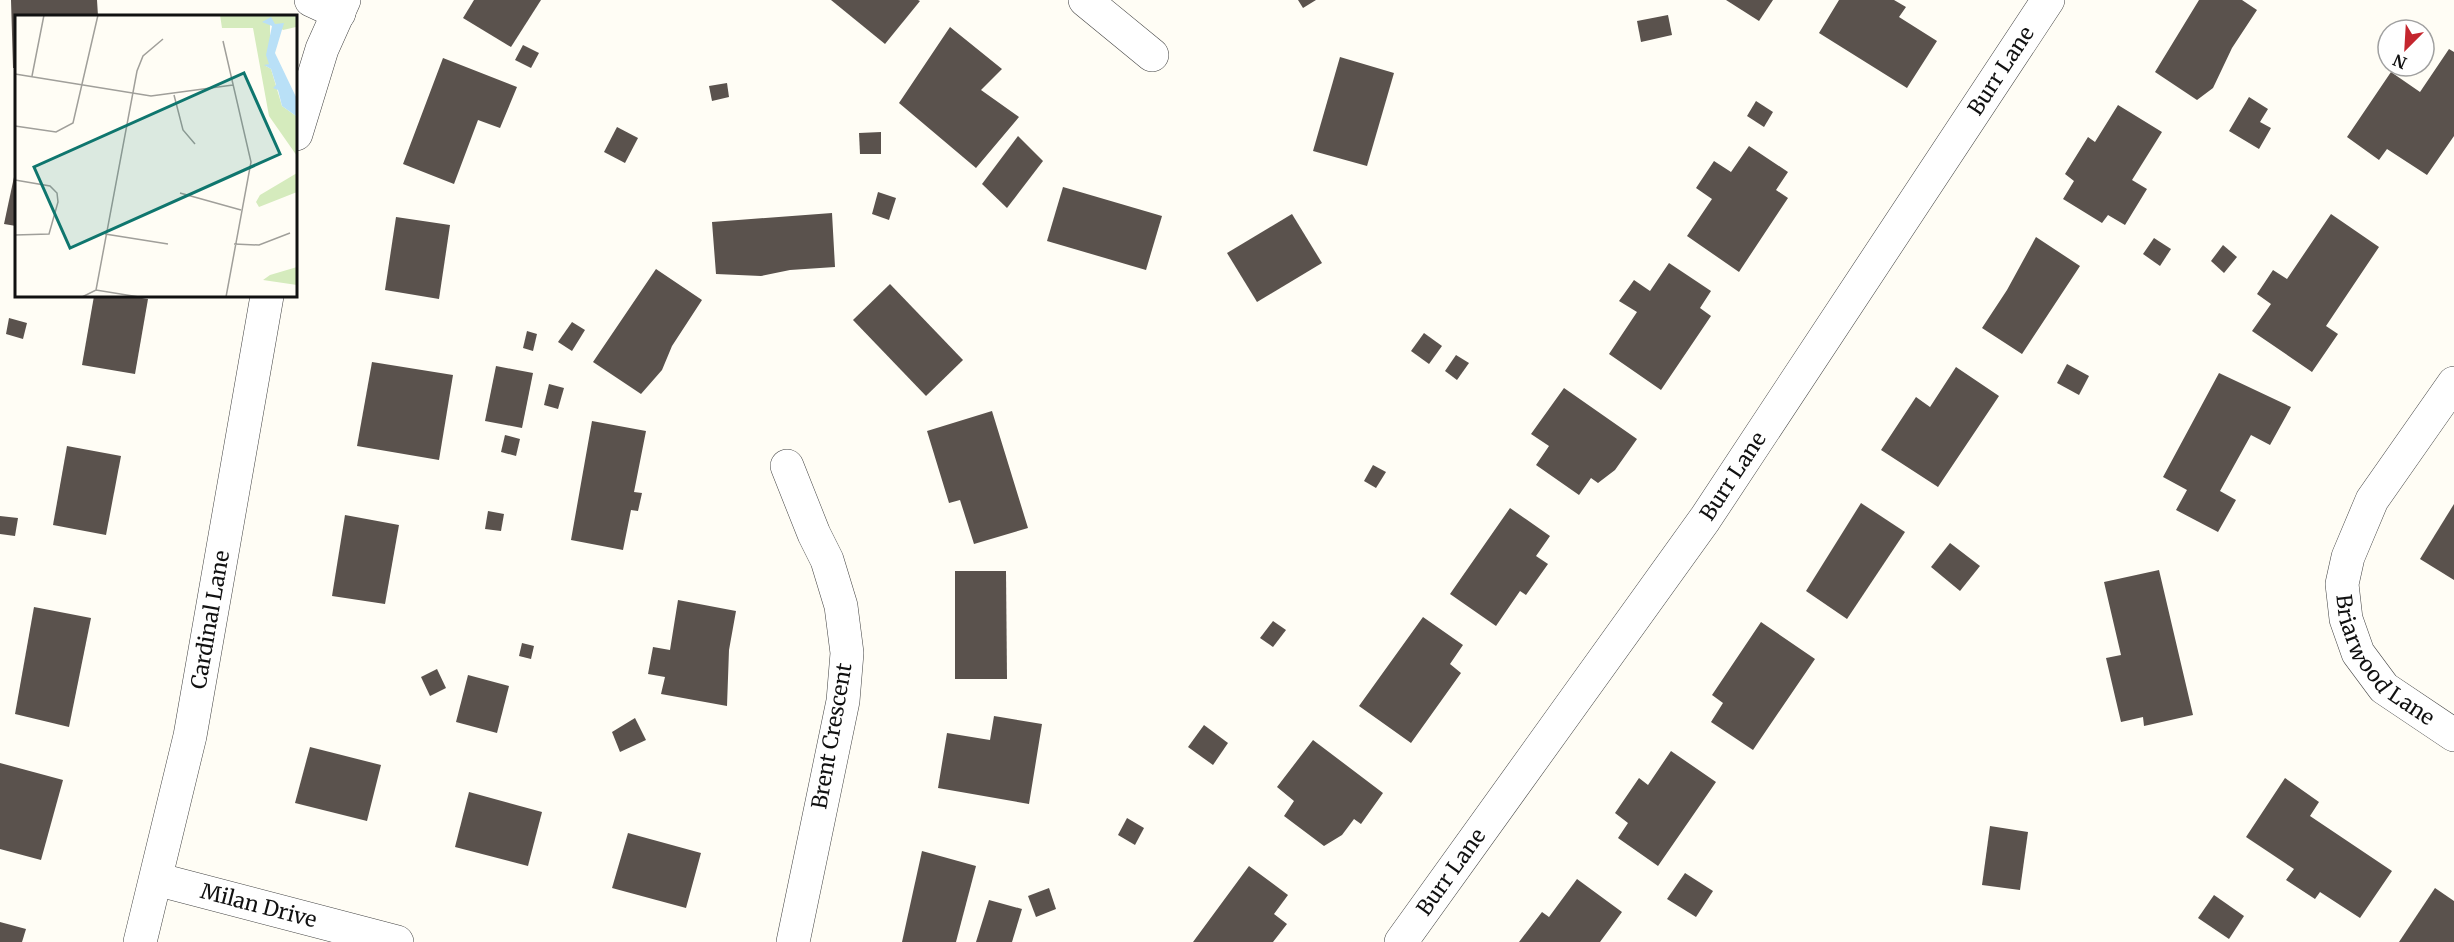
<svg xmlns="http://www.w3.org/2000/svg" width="2454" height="942" font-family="Merriweather,serif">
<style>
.building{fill:#5a524d}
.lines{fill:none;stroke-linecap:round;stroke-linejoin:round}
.street-casing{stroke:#444;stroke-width:34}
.street{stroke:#fff;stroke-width:33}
.labels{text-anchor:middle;stroke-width:6;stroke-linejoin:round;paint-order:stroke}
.street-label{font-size:21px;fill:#111;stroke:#fff}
.inset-road{fill:none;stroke:#a09f9a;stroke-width:1.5}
.view{fill:#0f766e;fill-opacity:0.15;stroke:#0f766e;stroke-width:3}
.inset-edge{fill:none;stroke:#111;stroke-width:3}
</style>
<rect width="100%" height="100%" fill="#fffdf5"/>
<g class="building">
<path d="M 11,0 L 97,0 L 98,16 L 16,16 L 16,68 L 13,68 Z"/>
<path d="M 474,0 L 541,0 L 511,47 L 463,18 Z"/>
<path d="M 831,0 L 918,0 L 920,1 L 885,44 Z"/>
<path d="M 1298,0 L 1316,0 L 1303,8 Z"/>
<path d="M 1726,0 L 1773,0 L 1759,21 Z"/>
<path d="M 1839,0 L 1894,0 L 1906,7 L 1899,17 L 1937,41 L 1907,88 L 1819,33 Z"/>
<path d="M 2199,0 L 2242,0 L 2257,10 L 2232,48 L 2213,88 L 2197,100 L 2155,72 Z"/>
<path d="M 1668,15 L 1672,35 L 1641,42 L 1637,21 Z"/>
<path d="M 950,27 L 1002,69 L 981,90 L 1019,117 L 976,168 L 899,103 Z"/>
<path d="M 523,45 L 539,53 L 531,68 L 515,60 Z"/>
<path d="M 2449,49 L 2454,52 L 2454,136 L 2427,175 L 2387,149 L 2379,160 L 2347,137 L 2391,72 L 2420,92 Z"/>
<path d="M 1340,57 L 1394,73 L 1367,166 L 1313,151 Z"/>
<path d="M 443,58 L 517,87 L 500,128 L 478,120 L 454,184 L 403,164 Z"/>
<path d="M 727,83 L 729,97 L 712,101 L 709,86 Z"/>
<path d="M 2249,97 L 2268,109 L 2260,122 L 2271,128 L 2259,149 L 2229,131 Z"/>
<path d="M 1756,101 L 1773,112 L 1764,127 L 1747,116 Z"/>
<path d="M 2118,105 L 2162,132 L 2132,180 L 2147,189 L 2125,225 L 2108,215 L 2102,223 L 2063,199 L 2074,181 L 2065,174 L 2088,137 L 2095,142 Z"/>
<path d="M 617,127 L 638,138 L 625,163 L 604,152 Z"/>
<path d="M 881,132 L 881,154 L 860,154 L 859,133 Z"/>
<path d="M 1018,136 L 1043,161 L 1007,208 L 982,184 Z"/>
<path d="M 1749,146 L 1788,172 L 1776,190 L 1788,198 L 1739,272 L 1687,236 L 1712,199 L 1696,188 L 1714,161 L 1731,172 Z"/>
<path d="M 14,177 L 16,177 L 16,226 L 4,224 Z"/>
<path d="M 1063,187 L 1162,216 L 1146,270 L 1047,241 Z"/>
<path d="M 878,192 L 896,198 L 889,220 L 872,214 Z"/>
<path d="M 832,213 L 835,267 L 790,270 L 761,276 L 716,274 L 712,222 Z"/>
<path d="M 1292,214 L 1322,263 L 1257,302 L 1227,253 Z"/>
<path d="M 2331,214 L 2379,247 L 2326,326 L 2338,334 L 2312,372 L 2252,331 L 2271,304 L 2257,294 L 2273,270 L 2287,279 Z"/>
<path d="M 396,217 L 450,225 L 439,299 L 385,290 Z"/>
<path d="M 2036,237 L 2080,266 L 2022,354 L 1982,328 L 2007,290 Z"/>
<path d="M 2154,238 L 2171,249 L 2160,266 L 2143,254 Z"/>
<path d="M 2223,245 L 2237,257 L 2224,273 L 2211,261 Z"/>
<path d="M 1669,263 L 1711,291 L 1700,308 L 1711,316 L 1661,390 L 1609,354 L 1637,312 L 1619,301 L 1634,280 L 1650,291 Z"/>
<path d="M 656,269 L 702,300 L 672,346 L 662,370 L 641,394 L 593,362 Z"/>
<path d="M 890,284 L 963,360 L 926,396 L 853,320 Z"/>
<path d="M 94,296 L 130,296 L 148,299 L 135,374 L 82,365 Z"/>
<path d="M 9,318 L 27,323 L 23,339 L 6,334 Z"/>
<path d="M 572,322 L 585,330 L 572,351 L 558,342 Z"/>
<path d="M 527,331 L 537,334 L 533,351 L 523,348 Z"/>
<path d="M 1424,333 L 1442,346 L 1429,364 L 1411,351 Z"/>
<path d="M 1456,355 L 1469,363 L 1457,380 L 1445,371 Z"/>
<path d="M 372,362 L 453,375 L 439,460 L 357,446 Z"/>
<path d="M 2067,364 L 2089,376 L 2079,395 L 2057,383 Z"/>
<path d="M 496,366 L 533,373 L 522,428 L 485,421 Z"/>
<path d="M 1956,367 L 1999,396 L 1938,487 L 1881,450 L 1916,397 L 1930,407 Z"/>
<path d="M 2219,373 L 2291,407 L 2270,445 L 2251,435 L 2220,491 L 2236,500 L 2218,532 L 2176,510 L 2187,490 L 2163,477 Z"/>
<path d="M 549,384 L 564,388 L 558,409 L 544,405 Z"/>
<path d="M 1564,388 L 1637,439 L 1615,470 L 1598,483 L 1591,478 L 1579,495 L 1536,465 L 1549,446 L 1531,434 Z"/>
<path d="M 992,411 L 1028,528 L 974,544 L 960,500 L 949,503 L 927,431 Z"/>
<path d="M 592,421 L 646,431 L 634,492 L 642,493 L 638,511 L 631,510 L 623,550 L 571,540 Z"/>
<path d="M 505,435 L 520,439 L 516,456 L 501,452 Z"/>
<path d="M 67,446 L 121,456 L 106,535 L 53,525 Z"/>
<path d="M 1373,465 L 1386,472 L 1376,488 L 1364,481 Z"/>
<path d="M 1861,503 L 1905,532 L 1847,619 L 1806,591 Z"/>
<path d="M 2454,504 L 2454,580 L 2420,559 Z"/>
<path d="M 1510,508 L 1550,536 L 1536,556 L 1548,564 L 1526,595 L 1520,591 L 1496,626 L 1450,594 Z"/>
<path d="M 488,511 L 504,514 L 501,531 L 485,529 Z"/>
<path d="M 345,515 L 399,525 L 385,604 L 332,596 Z"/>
<path d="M 0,516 L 18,518 L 15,536 L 0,534 Z"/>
<path d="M 1950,543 L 1980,566 L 1960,591 L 1931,567 Z"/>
<path d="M 2159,570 L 2193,715 L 2144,726 L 2143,717 L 2121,722 L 2106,658 L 2121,655 L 2104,582 Z"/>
<path d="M 955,571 L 1006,571 L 1007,679 L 955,679 Z"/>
<path d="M 678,600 L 736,611 L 729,650 L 727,706 L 661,694 L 665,677 L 648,674 L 653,647 L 670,650 Z"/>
<path d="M 34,607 L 91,618 L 69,727 L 15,714 Z"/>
<path d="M 1423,617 L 1463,645 L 1450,664 L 1461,673 L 1411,743 L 1359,706 Z"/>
<path d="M 1273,621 L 1286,630 L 1273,647 L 1260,638 Z"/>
<path d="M 1761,622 L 1815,659 L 1753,750 L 1711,722 L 1723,703 L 1712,695 Z"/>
<path d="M 522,643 L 534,646 L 531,659 L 519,656 Z"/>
<path d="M 437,669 L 446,688 L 430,696 L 421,677 Z"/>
<path d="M 468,675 L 509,686 L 497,733 L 456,722 Z"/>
<path d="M 994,716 L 1042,724 L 1029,804 L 938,788 L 947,733 L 990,740 Z"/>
<path d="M 635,718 L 646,740 L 620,752 L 612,732 Z"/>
<path d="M 1204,725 L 1228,743 L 1213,765 L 1188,747 Z"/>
<path d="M 1313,740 L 1383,793 L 1361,824 L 1354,819 L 1342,835 L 1324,846 L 1284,816 L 1294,801 L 1277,787 Z"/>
<path d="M 310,747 L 381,765 L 367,821 L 295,803 Z"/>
<path d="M 1671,751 L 1716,782 L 1658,866 L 1618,838 L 1628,823 L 1615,813 L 1639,778 L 1648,785 Z"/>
<path d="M 0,763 L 63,780 L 41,860 L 0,849 Z"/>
<path d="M 2285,778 L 2319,802 L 2310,816 L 2392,871 L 2360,918 L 2320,892 L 2315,899 L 2286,880 L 2294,869 L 2246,837 Z"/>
<path d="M 469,792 L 542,812 L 528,866 L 455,847 Z"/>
<path d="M 1127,818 L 1144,828 L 1135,845 L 1118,835 Z"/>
<path d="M 1990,826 L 2028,832 L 2020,890 L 1982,885 Z"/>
<path d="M 628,833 L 701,853 L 686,908 L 612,888 Z"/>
<path d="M 922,851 L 976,866 L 956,942 L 902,942 Z"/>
<path d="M 1249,866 L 1288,895 L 1274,914 L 1287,924 L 1273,942 L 1193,942 Z"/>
<path d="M 1685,873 L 1713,891 L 1696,917 L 1667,899 Z"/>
<path d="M 1577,879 L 1622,912 L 1600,942 L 1519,942 L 1542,912 L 1549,917 Z"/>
<path d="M 1049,888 L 1056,909 L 1036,917 L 1028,896 Z"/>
<path d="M 2435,888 L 2454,901 L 2454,942 L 2399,942 Z"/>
<path d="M 2214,895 L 2244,916 L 2229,939 L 2198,918 Z"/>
<path d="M 989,900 L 1022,909 L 1012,942 L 976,942 Z"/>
<path d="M 0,922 L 26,929 L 22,942 L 0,942 Z"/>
</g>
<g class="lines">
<defs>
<g id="street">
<path d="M 311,0 L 339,13"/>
<path d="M 1085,0 L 1152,55"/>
<path d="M 296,134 L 322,49 L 344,0"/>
<path id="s1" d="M 2454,383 L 2372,500 L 2348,557 L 2342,584 L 2346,619 L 2358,653 L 2384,688 L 2454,735"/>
<path d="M 787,466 L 814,534 L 827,560 L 841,606 L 847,653 L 843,701 L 793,942"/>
<path id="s2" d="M 156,879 L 397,942"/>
<path id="s3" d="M 140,942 L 190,736 L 267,296"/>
<path id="s4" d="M 1401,942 L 1705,519 L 2048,0"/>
</g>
</defs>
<use href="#street" class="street-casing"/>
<use href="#street" class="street"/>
</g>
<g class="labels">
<g class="street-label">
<text dy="7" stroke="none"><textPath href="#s4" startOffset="1058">Burr Lane</textPath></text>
<text dy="7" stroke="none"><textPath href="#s4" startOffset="572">Burr Lane</textPath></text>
<text dy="7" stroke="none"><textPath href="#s3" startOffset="330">Cardinal Lane</textPath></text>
<text dy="7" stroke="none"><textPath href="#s1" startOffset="324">Briarwood Lane</textPath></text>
<text transform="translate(832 736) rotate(-80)" y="7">Brent Crescent</text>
<text dy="7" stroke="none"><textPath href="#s4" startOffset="86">Burr Lane</textPath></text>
<text dy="7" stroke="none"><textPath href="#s2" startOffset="106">Milan Drive</textPath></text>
</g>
</g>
<g transform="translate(15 15)">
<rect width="282" height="282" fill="#fffdf5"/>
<path d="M 205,0 L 282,0 L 281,12 L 268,15 L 261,9 L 255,9 L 255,49 L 251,51 L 256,54 L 267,91 L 281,101 L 282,141 L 254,101 L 238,13 L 207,13 ZM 282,158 L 282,177 L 244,192 L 241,187 L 245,180 ZM 282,252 L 282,270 L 248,265 L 255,260 Z" fill="#d5ebbd"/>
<path d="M 256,2 L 260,9 L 269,8 L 260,38 L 282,84 L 282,108 L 281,101 L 267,91 L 263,75 L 258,73 L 261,70 L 256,54 L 249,50 L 254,49 L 251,40 L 257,11 L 247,7 Z" fill="#b9e0f7"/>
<path class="inset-road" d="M 208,26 L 236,147 L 211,282M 0,59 L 136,81 L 218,70M 17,61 L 29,0M 159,80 L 168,115 L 180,129M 0,111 L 41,117 L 58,108 L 83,0M 0,165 L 35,171 L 42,178 L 43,187 L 34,219 L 0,220M 165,178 L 226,195M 90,219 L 153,229M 219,229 L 244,230 L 275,218M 81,275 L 122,56 L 128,41 L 148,24M 67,282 L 81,275 L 124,282"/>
<path class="view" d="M 229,58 L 265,139 L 55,233 L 19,152 Z"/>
<rect width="282" height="282" class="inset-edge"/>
</g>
<g transform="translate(2406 48) rotate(204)"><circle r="28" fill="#ffffff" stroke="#a0a0a0" stroke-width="1.5"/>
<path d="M0-4.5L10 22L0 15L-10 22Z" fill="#c4262e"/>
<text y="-9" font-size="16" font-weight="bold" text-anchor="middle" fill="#111111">N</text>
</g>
</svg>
